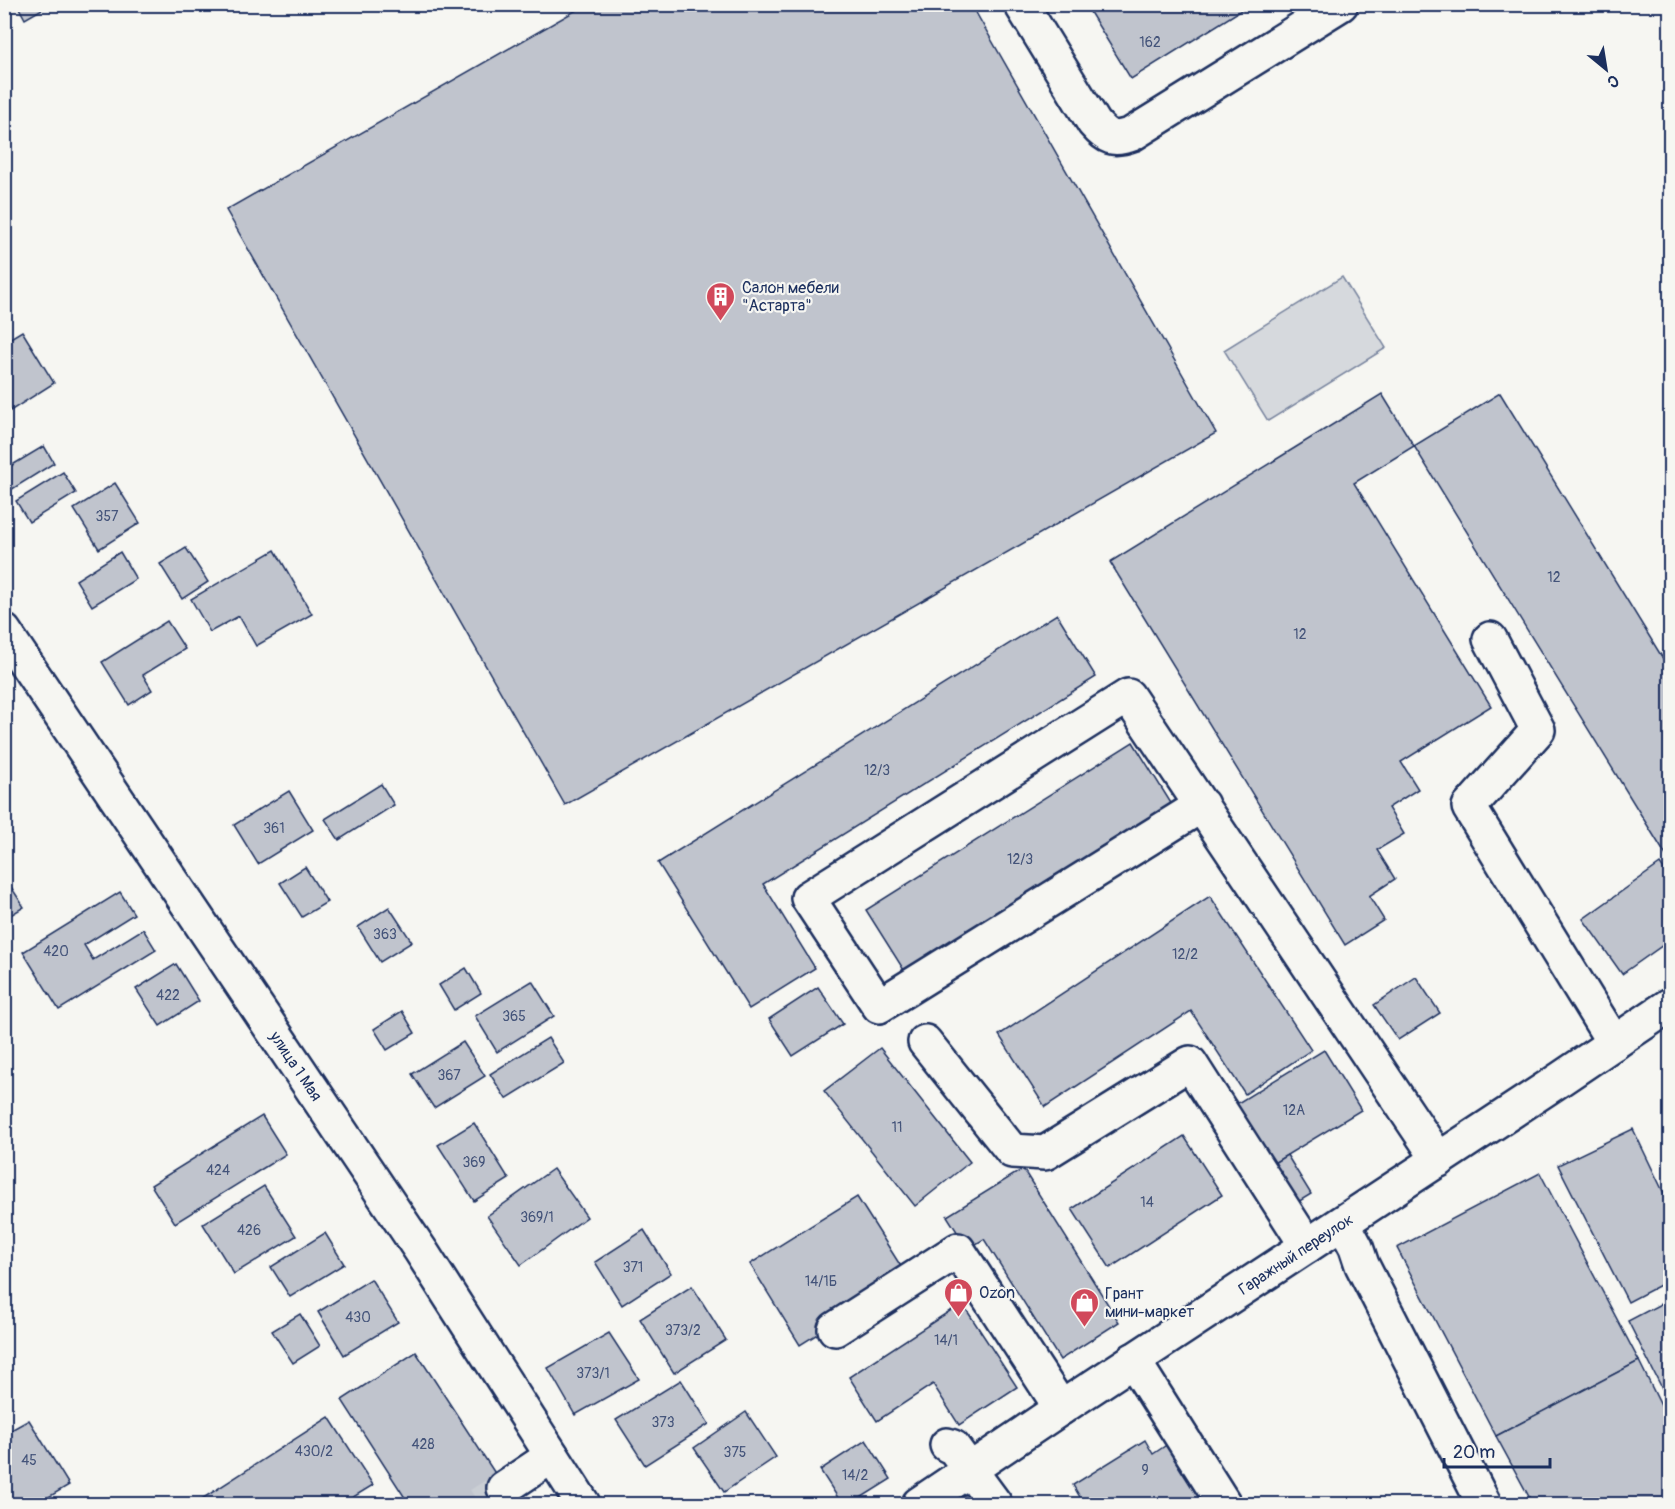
<svg xmlns="http://www.w3.org/2000/svg" width="1675" height="1509" font-family="Pangolin,sans-serif">
<style>
.green{fill:#d6d9dd;stroke:#78849e;stroke-width:1.5}
.building{fill:#c0c4cd;stroke:#1b2f5e;stroke-width:1.5}
.lines{fill:none;stroke-linecap:round;stroke-linejoin:round}
.minor-tunnel{stroke:#caced4;stroke-width:33;stroke-dasharray:33 16;stroke-linecap:butt}
.minor-casing{stroke:#1b2f5e;stroke-width:38}
.major-casing{stroke:#1b2f5e;stroke-width:38}
.minor{stroke:#f6f6f2;stroke-width:33}
.major{stroke:#f6f6f2;stroke-width:33}
.labels{text-anchor:middle;stroke-width:4.5;stroke-linejoin:round;paint-order:stroke}
.number-label{font-size:14px;fill:#44547a}
.poi-label{font-size:16px;fill:#1b2f5e;stroke:#f6f6f2;text-anchor:start}
.street-label{font-size:16px;fill:#1b2f5e;stroke:#f6f6f2}
</style>
<rect width="100%" height="100%" fill="#f6f6f2"/>
<filter id="ink" filterUnits="userSpaceOnUse"><feTurbulence type="fractalNoise" baseFrequency=".0167" numOctaves="2"/><feDisplacementMap in="SourceGraphic" scale="12" xChannelSelector="R" yChannelSelector="G"/><feConvolveMatrix kernelMatrix="1 2 1 2 8 2 1 2 1" color-interpolation-filters="sRGB"/></filter>
<g filter="url(#ink)">
<path class="green" d="M 1342,277 L 1386,348 L 1268,421 L 1224,350 Z"/>
<g class="building">
<path d="M 17,4 L 51,4 L 25,19 Z"/>
<path d="M 587,4 L 971,4 L 1216,433 L 565,805 L 226,210 Z"/>
<path d="M 1085,4 L 1251,4 L 1131,79 Z"/>
<path d="M 22,331 L 54,383 L 4,415 L 4,342 Z"/>
<path d="M 1500,393 L 1670,670 L 1670,862 L 1414,446 Z"/>
<path d="M 1382,394 L 1414,446 L 1354,483 L 1491,706 L 1401,762 L 1418,789 L 1388,808 L 1404,834 L 1377,850 L 1395,879 L 1369,896 L 1384,920 L 1345,945 L 1110,562 Z"/>
<path d="M 44,446 L 54,463 L 6,493 L 4,470 Z"/>
<path d="M 63,472 L 76,493 L 29,522 L 16,501 Z"/>
<path d="M 115,483 L 140,523 L 99,549 L 74,509 Z"/>
<path d="M 186,548 L 208,582 L 182,599 L 160,564 Z"/>
<path d="M 275,550 L 312,614 L 256,646 L 239,616 L 210,632 L 191,599 Z"/>
<path d="M 120,552 L 136,579 L 92,606 L 76,580 Z"/>
<path d="M 1057,614 L 1096,677 L 763,884 L 815,968 L 749,1009 L 658,863 Z"/>
<path d="M 167,621 L 185,649 L 143,675 L 152,690 L 129,705 L 102,662 Z"/>
<path d="M 1133,742 L 1174,808 L 907,975 L 866,910 Z"/>
<path d="M 381,784 L 394,805 L 339,840 L 325,819 Z"/>
<path d="M 289,791 L 313,830 L 258,864 L 234,825 Z"/>
<path d="M 1660,864 L 1670,879 L 1670,940 L 1622,974 L 1583,919 Z"/>
<path d="M 305,867 L 327,902 L 302,917 L 280,883 Z"/>
<path d="M 4,876 L 24,907 L 4,919 Z"/>
<path d="M 120,892 L 134,914 L 84,945 L 93,960 L 143,929 L 156,950 L 59,1010 L 23,952 Z"/>
<path d="M 1210,896 L 1311,1050 L 1245,1094 L 1191,1011 L 1045,1107 L 999,1035 Z"/>
<path d="M 389,907 L 412,942 L 380,962 L 358,927 Z"/>
<path d="M 176,964 L 199,1001 L 160,1026 L 136,989 Z"/>
<path d="M 466,968 L 481,993 L 454,1010 L 439,985 Z"/>
<path d="M 1416,977 L 1440,1013 L 1398,1040 L 1374,1005 Z"/>
<path d="M 532,981 L 554,1016 L 497,1052 L 475,1016 Z"/>
<path d="M 818,987 L 843,1024 L 793,1056 L 769,1019 Z"/>
<path d="M 402,1011 L 415,1033 L 387,1050 L 374,1029 Z"/>
<path d="M 548,1038 L 564,1063 L 506,1099 L 490,1074 Z"/>
<path d="M 463,1042 L 485,1076 L 434,1108 L 412,1074 Z"/>
<path d="M 880,1048 L 970,1162 L 915,1206 L 824,1091 Z"/>
<path d="M 1324,1050 L 1361,1110 L 1264,1169 L 1228,1109 Z"/>
<path d="M 262,1116 L 286,1154 L 175,1223 L 151,1185 Z"/>
<path d="M 474,1123 L 509,1179 L 474,1201 L 438,1145 Z"/>
<path d="M 1633,1129 L 1670,1206 L 1670,1280 L 1628,1302 L 1558,1165 Z"/>
<path d="M 1184,1136 L 1222,1195 L 1110,1268 L 1072,1209 Z"/>
<path d="M 1287,1155 L 1311,1194 L 1285,1210 L 1264,1169 Z"/>
<path d="M 553,1169 L 587,1217 L 521,1265 L 487,1216 Z"/>
<path d="M 1023,1169 L 1119,1322 L 1060,1360 L 984,1239 L 968,1249 L 947,1216 Z"/>
<path d="M 1540,1173 L 1639,1361 L 1496,1436 L 1397,1248 Z"/>
<path d="M 264,1186 L 296,1236 L 234,1274 L 203,1224 Z"/>
<path d="M 857,1197 L 902,1268 L 867,1303 L 800,1345 L 750,1264 Z"/>
<path d="M 644,1230 L 671,1273 L 622,1305 L 595,1262 Z"/>
<path d="M 325,1233 L 344,1264 L 290,1297 L 271,1267 Z"/>
<path d="M 371,1279 L 398,1322 L 344,1355 L 318,1312 Z"/>
<path d="M 692,1286 L 726,1340 L 674,1373 L 640,1319 Z"/>
<path d="M 1670,1299 L 1670,1404 L 1628,1321 Z"/>
<path d="M 962,1303 L 1017,1387 L 959,1425 L 933,1384 L 877,1421 L 849,1377 Z"/>
<path d="M 300,1314 L 320,1346 L 293,1363 L 272,1331 Z"/>
<path d="M 609,1333 L 639,1379 L 575,1415 L 548,1368 Z"/>
<path d="M 416,1352 L 515,1504 L 409,1504 L 342,1400 Z"/>
<path d="M 1639,1361 L 1670,1424 L 1670,1504 L 1533,1504 L 1496,1436 Z"/>
<path d="M 681,1380 L 709,1424 L 645,1465 L 616,1420 Z"/>
<path d="M 746,1412 L 776,1457 L 724,1492 L 694,1448 Z"/>
<path d="M 329,1417 L 373,1485 L 342,1504 L 194,1504 Z"/>
<path d="M 29,1420 L 69,1485 L 37,1504 L 4,1504 L 4,1434 Z"/>
<path d="M 866,1440 L 891,1479 L 851,1504 L 842,1504 L 820,1470 Z"/>
<path d="M 1145,1440 L 1153,1454 L 1174,1440 L 1214,1504 L 1072,1504 L 1081,1499 L 1073,1485 Z"/>
</g>
<g class="lines">
<path class="minor-tunnel" d="M 479,1504 L 504,1488"/>
<defs>
<g id="minor">
<path d="M 1021,4 L 1094,123 C 1107,138 1113,141 1132,134 L 1341,4"/>
<path id="s1" d="M 4,631 L 421,1251 L 583,1504"/>
<path d="M 1490,639 L 1538,730 L 1469,807 L 1614,1043"/>
<path d="M 1202,805 L 879,1006 L 808,898 L 1128,696 L 1439,1160"/>
<path d="M 925,1042 L 1012,1151 L 1045,1153 L 1190,1063 L 1307,1246"/>
<path d="M 1343,1223 L 1356,1247 L 1362,1265 L 1484,1504"/>
<path d="M 835,1329 L 958,1250 L 1061,1408"/>
<path d="M 1133,1360 L 1224,1504"/>
<path d="M 947,1445 L 953,1447 L 995,1504"/>
<path d="M 504,1488 L 552,1456"/>
</g>
<g id="major">
<path id="s2" d="M 919,1504 L 1061,1408 L 1553,1084 L 1670,1005"/>
</g>
</defs>
<use href="#minor" class="minor-casing"/>
<use href="#major" class="major-casing"/>
<use href="#minor" class="minor"/>
<use href="#major" class="major"/>
</g>
</g>
<defs>
<symbol id="building-pin" viewBox="-11 -11 22 30"><path d="M0 17L-7.5 6A9.5 9.5 0 1 1 7.5 6Z" fill="#d1495b" stroke="#f6f6f2"/><path d="M-4-6H4V6H1V3H-1V6H-4ZM-2.5-4.3h1.7v1.8h-1.7ZM.8-4.3h1.7v1.8H.8ZM-2.5-1h1.7V.8h-1.7ZM.8-1h1.7V.8H.8Z" fill="#fff"/></symbol>
<symbol id="shop-pin" viewBox="-11 -11 22 30"><path d="M0 17L-7.5 6A9.5 9.5 0 1 1 7.5 6Z" fill="#d1495b" stroke="#f6f6f2"/><path d="M-5-2.5h2.3a2.7 3.5 0 0 1 5.4 0H5L5.5 6h-11ZM-1.5-2.5h3a1.5 2.3 0 0 0-3 0Z" fill="#fff"/></symbol>
</defs>
<g fill-rule="evenodd">
<use href="#building-pin" x="704" y="280" width="33" height="45"/>
<use href="#shop-pin" x="942" y="1276" width="33" height="45"/>
<use href="#shop-pin" x="1068" y="1286" width="33" height="45"/>
</g>
<g class="labels">
<g class="number-label">
<text x="1150" y="47">162</text>
<text x="107" y="521">357</text>
<text x="1554" y="582">12</text>
<text x="1300" y="639">12</text>
<text x="877" y="775">12/3</text>
<text x="274" y="833">361</text>
<text x="1020" y="864">12/3</text>
<text x="385" y="939">363</text>
<text x="56" y="956">420</text>
<text x="1185" y="959">12/2</text>
<text x="168" y="1000">422</text>
<text x="514" y="1021">365</text>
<text x="449" y="1080">367</text>
<text x="1294" y="1115">12А</text>
<text x="897" y="1132">11</text>
<text x="474" y="1167">369</text>
<text x="218" y="1175">424</text>
<text x="1147" y="1207">14</text>
<text x="537" y="1222">369/1</text>
<text x="249" y="1235">426</text>
<text x="633" y="1272">371</text>
<text x="821" y="1286">14/1Б</text>
<text x="358" y="1322">430</text>
<text x="683" y="1335">373/2</text>
<text x="946" y="1345">14/1</text>
<text x="593" y="1378">373/1</text>
<text x="663" y="1427">373</text>
<text x="423" y="1449">428</text>
<text x="314" y="1456">430/2</text>
<text x="735" y="1457">375</text>
<text x="29" y="1465">45</text>
<text x="1145" y="1475">9</text>
<text x="855" y="1480">14/2</text>
</g>
<g class="poi-label">
<text x="742" y="293">Салон мебели<tspan x="742" dy="18">"Астарта"</tspan></text>
<text x="979" y="1298">Ozon</text>
<text x="1105" y="1299">Грант<tspan x="1105" dy="18">мини-маркет</tspan></text>
</g>
<g class="street-label">
<text dy="6" stroke="none"><textPath href="#s1" startOffset="524">улица 1 Мая</textPath></text>
<text dy="6" stroke="none"><textPath href="#s2" startOffset="452">Гаражный переулок</textPath></text>
</g>
</g>
<rect width="1675" height="1509" fill="none" stroke="#f6f6f2" stroke-width="24"/>
<rect x="12" y="12" width="1651" height="1485" fill="none" stroke="#1b2f5e" stroke-width="2" filter="url(#ink)"/>
<g transform="translate(1606 69) rotate(150)" stroke="#f6f6f2" stroke-width="4.5" paint-order="stroke">
<path d="M0-4.5L10 22L0 15L-10 22Z" fill="#1b2f5e"/>
<text y="-9" font-size="16" font-weight="bold" text-anchor="middle" fill="#1b2f5e">С</text>
</g>
<path d="M1444 1458v9h106v-9" fill="none" stroke="#1b2f5e" stroke-width="3"/>
<text x="1453" y="1458" font-size="18" fill="#1b2f5e" stroke="#f6f6f2" stroke-width="4.5" paint-order="stroke">20 m</text>
</svg>
